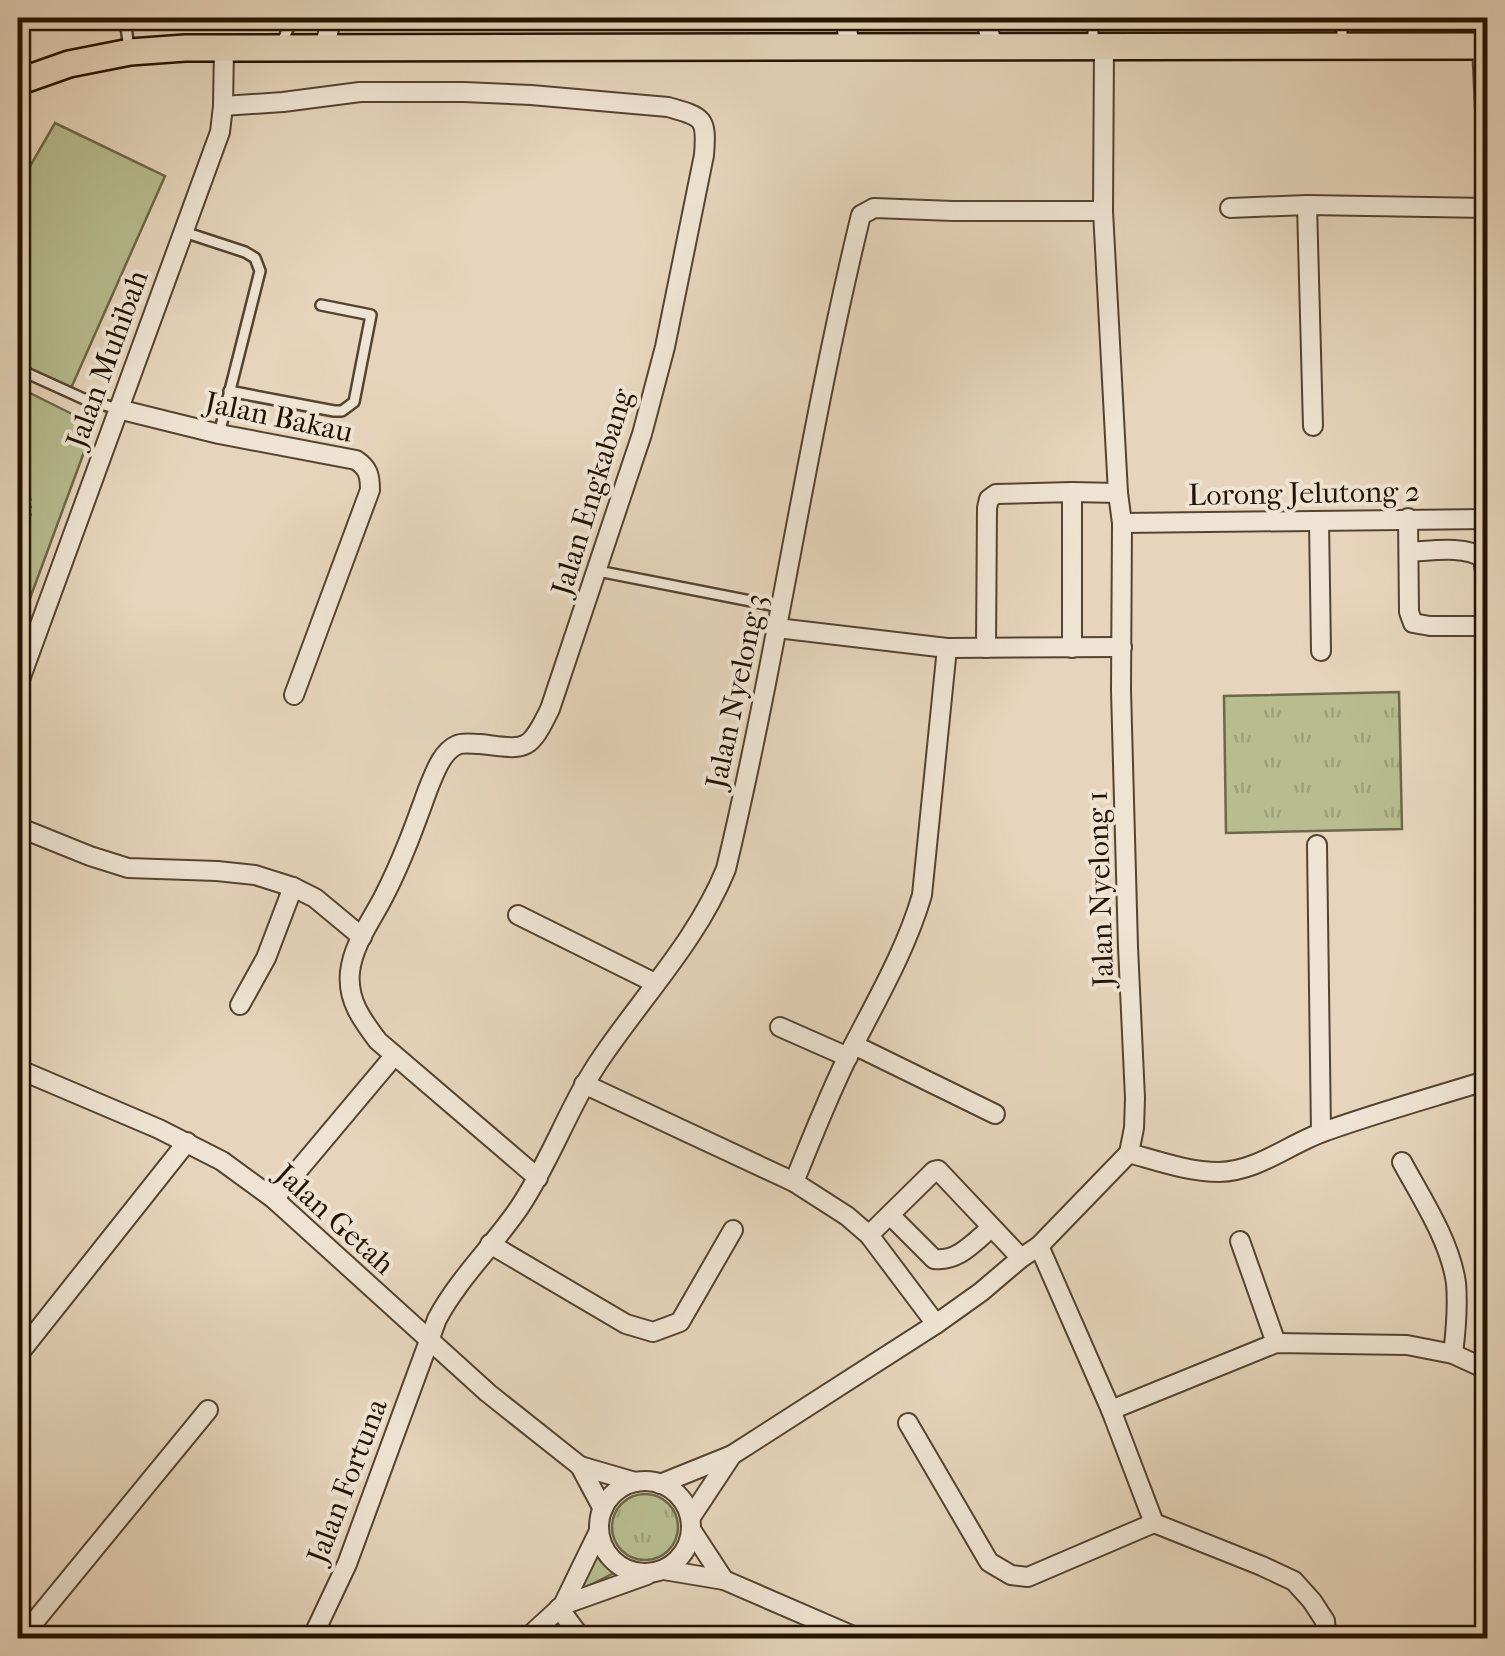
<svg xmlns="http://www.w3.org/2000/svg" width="1505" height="1656" font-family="'IM FELL French Canon',serif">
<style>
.grass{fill:url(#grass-tufts);stroke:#6e6848;stroke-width:2.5}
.pitch{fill:#b7bd8f;stroke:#6e6848;stroke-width:2.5}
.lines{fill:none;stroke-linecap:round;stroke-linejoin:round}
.service-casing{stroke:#554430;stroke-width:14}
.minor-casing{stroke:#554430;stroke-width:22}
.primary-casing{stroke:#251301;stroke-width:30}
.path{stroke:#251301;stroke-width:4;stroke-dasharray:2.5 5;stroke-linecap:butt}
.service{stroke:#efe4d3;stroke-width:9}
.minor{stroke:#efe4d3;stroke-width:18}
.primary{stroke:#e6d5bc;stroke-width:25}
.labels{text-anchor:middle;stroke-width:8;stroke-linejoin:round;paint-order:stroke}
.street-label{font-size:30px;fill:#251301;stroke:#efe4d3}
</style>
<defs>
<pattern id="grass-tufts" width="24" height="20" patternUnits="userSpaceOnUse" patternTransform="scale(2.5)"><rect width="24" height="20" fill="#b7bd8f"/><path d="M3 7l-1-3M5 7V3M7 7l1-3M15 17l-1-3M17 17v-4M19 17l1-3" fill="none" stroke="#9da27a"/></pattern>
</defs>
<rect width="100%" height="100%" fill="#e6d5bc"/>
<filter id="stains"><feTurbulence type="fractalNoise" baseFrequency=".002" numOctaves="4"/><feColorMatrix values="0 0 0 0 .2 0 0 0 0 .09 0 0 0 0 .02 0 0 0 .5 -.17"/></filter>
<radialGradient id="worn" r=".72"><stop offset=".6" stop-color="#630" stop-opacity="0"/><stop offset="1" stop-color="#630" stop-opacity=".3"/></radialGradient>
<g class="grass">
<path d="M 1399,692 L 1402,829 L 1226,833 L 1224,696 Z"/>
<circle cx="645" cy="1527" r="33"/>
<path d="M 598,1555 L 616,1572 L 578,1591 Z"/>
</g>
<g class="pitch">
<path d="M 55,123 L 165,176 L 68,395 L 18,369 L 18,187 Z"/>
<path d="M 18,387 L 94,425 L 18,631 Z"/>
</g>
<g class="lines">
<defs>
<g id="service">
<path d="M 125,18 L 129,50"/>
<path d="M 1342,18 L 1342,43"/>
<path d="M 1093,45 L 1093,18"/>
<path d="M 280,46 L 293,18"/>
<path d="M 184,232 L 245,252 L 255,258 L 260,271 L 219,434"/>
<path d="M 18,369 L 84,399 L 118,409"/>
<path d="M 229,391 L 334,411 L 342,411 L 354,402 L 371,315 L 321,305"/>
<path d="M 598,571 L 781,607"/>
</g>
<g id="minor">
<path d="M 844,18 L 851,47"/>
<path d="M 985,18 L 993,47"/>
<path d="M 1482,46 L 1488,176"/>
<path d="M 324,48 L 332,18"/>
<path d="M 223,106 L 283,102 L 360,92 L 464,92 L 531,95 L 668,107 C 704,117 707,118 704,155 L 665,347 L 642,434 L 550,709 C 528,754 526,749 480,744 C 473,744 463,742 457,745 C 441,752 434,775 428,789 C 415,825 402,861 384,896 C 372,920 353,944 350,972 C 347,1000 362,1020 378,1041 L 538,1178"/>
<path d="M 1307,205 L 1313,426"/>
<path d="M 1230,208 L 1307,205 L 1488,208"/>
<path d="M 118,409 L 219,434 L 356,460 C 368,468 370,475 370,490 L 294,695"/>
<path d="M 1072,492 L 1118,493"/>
<path d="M 1408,518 L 1409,612 L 1413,623 L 1430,626 L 1488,626"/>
<path d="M 1319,521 L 1321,651"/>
<path d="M 1122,523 L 1488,519"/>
<path d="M 1409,552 C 1431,551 1464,545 1483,558 L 1488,593"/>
<path d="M 777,628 L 947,648 L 1122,647"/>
<path d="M 986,648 L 987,508 L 989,499 L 996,494 L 1072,492 L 1072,648"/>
<path d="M 18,685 L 220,132 L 223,106 L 224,48"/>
<path d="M 18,827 L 90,856 L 128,868 L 217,871 L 255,875 L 293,887 L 315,898 L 362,937"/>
<path d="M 1317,845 L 1321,1132"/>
<path d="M 518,915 L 655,983"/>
<path d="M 240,1005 L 266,958 L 293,887"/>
<path d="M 780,1027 L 848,1057"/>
<path d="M 854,1045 L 995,1114"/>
<path d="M 18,1069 L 159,1129 L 222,1161 L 274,1199 L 488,1393 L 580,1466 L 635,1482"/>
<path d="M 584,1084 L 794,1182 L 847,1216 L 869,1235 L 936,1324"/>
<path d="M 1129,1153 C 1158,1161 1189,1172 1219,1172 C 1259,1171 1290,1143 1326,1131 C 1379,1112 1434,1097 1488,1080"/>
<path d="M 1402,1162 C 1422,1199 1450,1241 1456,1283 C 1458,1307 1456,1330 1453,1354"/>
<path d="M 794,1182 C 812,1138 829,1094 850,1052 C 876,1001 906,950 922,895 L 947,648"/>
<path d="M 274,1199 L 394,1056"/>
<path d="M 890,1215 L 934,1259 C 958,1262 974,1242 991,1228"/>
<path d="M 869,1235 L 934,1171 L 938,1170 L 1021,1258"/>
<path d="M 1240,1241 L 1276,1343"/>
<path d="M 490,1244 L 626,1324 L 653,1332 L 680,1322 L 733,1230"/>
<path d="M 1039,1246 L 1111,1410 L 1154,1523 L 1262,1566 L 1294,1581 L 1312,1601 L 1325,1621 L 1326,1638"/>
<path d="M 18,1355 L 187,1142"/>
<path d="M 1111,1410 L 1276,1343 L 1407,1345 L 1453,1354 L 1488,1370"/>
<path d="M 908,1423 L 989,1562 L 1011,1575 L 1028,1577 L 1154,1523"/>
<path d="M 580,1466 L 603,1509"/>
<circle cx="645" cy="1527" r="46"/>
<path d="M 660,1484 L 732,1455"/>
<path d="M 691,1517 L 732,1455 L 936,1324 L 981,1292 L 1021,1258 L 1039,1246 L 1129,1153 L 1134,1128 L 1135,1098 L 1128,947 L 1121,690 L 1122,523 L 1118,493 L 1103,211 L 1104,46"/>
<path d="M 692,1531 L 724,1580"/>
<path d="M 664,1570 L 724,1580 L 858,1638"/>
<path d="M 563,1605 L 647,1575"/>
<path d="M 559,1608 L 581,1638"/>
<path d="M 21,1638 L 208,1410"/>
<path d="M 312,1638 L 347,1564 L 437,1319 C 459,1278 493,1246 519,1208 C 552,1159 570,1102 604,1054 C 646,993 698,938 726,869 C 778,652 808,431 861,215 L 874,208 L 953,211 L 1103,211"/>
<path d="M 527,1638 L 563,1605 L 599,1531"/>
</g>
<path id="primary" d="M 18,82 L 69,64 L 130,52 L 185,48 L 1488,46"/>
</defs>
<use href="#service" class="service-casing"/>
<use href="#minor" class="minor-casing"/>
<use href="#primary" class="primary-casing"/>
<path class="path" d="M 18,455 C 35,492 32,531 18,568"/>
<use href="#service" class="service"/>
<use href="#minor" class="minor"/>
<use href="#primary" class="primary"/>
</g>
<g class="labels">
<g class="street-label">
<text transform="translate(107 359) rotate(-70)" y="10">Jalan Muhibah</text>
<text transform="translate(279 417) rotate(12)" y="10">Jalan Bakau</text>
<text transform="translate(592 492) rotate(-73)" y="10">Jalan Engkabang</text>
<text transform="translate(1304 493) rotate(-1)" y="10">Lorong Jelutong 2</text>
<text transform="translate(736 691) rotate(-78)" y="10">Jalan Nyelong 3</text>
<text transform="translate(1100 889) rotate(-92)" y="10">Jalan Nyelong 1</text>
<text transform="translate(335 1219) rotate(42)" y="10">Jalan Getah</text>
<text transform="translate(347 1481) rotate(-69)" y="10">Jalan Fortuna</text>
</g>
</g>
<rect width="1505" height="1656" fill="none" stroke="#e6d5bc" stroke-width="60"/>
<rect x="20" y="20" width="1465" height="1616" fill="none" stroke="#251301" stroke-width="5"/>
<rect x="30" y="30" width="1445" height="1596" fill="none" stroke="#251301" stroke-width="2.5"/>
<rect width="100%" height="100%" filter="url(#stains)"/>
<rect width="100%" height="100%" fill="url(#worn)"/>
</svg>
